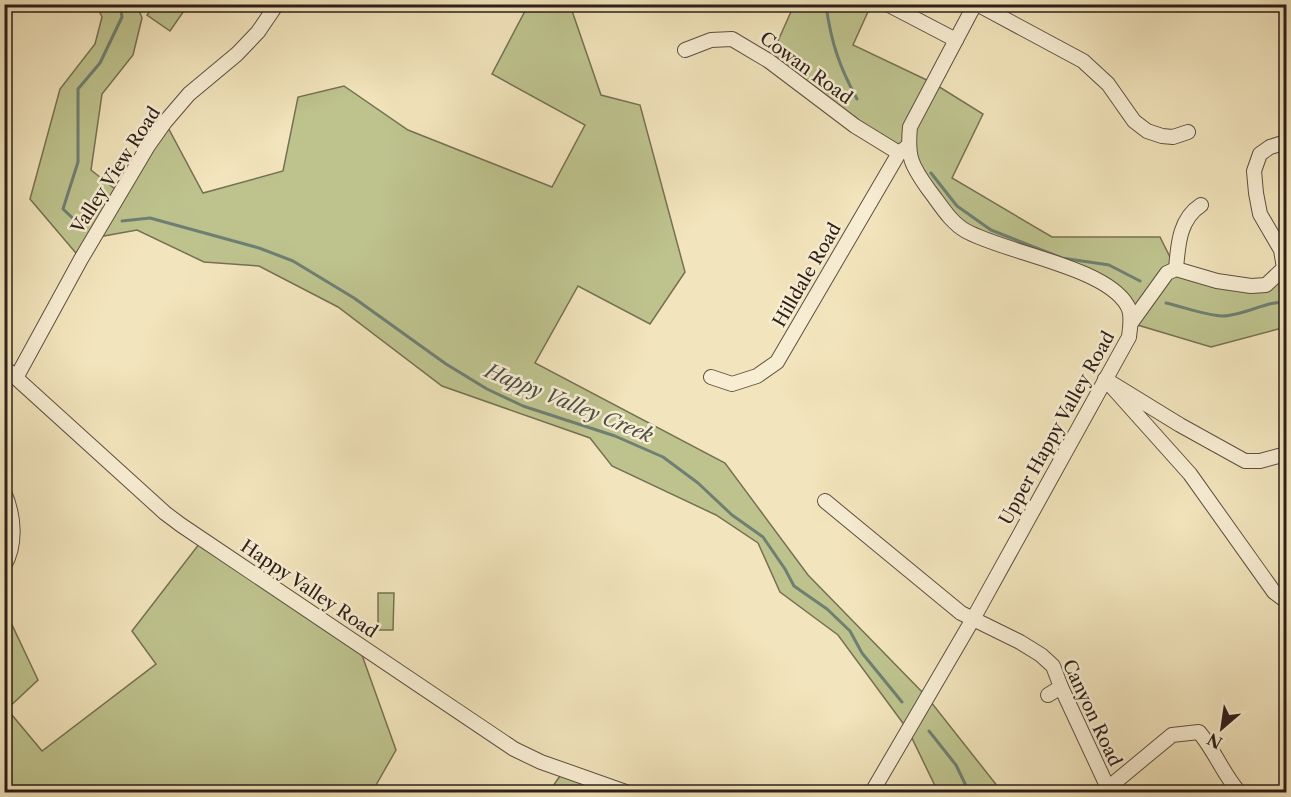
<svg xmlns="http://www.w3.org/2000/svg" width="1291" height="797" font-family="'Libre Caslon Text',serif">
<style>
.green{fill:#bec38e;stroke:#757153;stroke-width:1.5}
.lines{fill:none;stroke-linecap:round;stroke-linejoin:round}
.stream{stroke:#6f7f73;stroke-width:3}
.minor-casing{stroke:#5e5041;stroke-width:16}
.minor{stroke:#f7edd3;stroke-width:14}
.labels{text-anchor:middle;stroke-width:5;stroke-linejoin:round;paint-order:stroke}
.street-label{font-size:18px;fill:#2c1f18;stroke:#f7edd3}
.water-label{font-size:20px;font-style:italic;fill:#4d4f46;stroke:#f7edd3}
</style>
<rect width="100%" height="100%" fill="#f2e4bc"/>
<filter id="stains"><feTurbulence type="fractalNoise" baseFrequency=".00333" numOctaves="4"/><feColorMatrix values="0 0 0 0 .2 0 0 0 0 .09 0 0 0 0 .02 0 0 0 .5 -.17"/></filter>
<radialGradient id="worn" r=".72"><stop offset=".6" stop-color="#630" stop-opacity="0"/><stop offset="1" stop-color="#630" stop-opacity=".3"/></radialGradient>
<g class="green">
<path d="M 96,4 L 137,5 L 142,18 L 133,55 L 102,94 L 91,170 L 120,193 L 165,122 L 203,193 L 283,171 L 298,97 L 344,86 L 408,130 L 552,187 L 585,125 L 492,74 L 525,11 L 514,5 L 570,5 L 601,95 L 640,105 L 685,272 L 650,324 L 578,286 L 535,363 L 725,463 L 808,575 L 927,697 L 1002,792 L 938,792 L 908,730 L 838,635 L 780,592 L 758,543 L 716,515 L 612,466 L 590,438 L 442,386 L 338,307 L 259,266 L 204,262 L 137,230 L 93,238 L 81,259 L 30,199 L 60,89 L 95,44 L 102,17 Z"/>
<path d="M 155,5 L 155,4 L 188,5 L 170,31 L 147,15 Z"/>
<path d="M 794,5 L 871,5 L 853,45 L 933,83 L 983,114 L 952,178 L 1052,237 L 1160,237 L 1176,269 L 1251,286 L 1278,274 L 1281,250 L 1286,241 L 1286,330 L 1282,328 L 1211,347 L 1131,323 L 1115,291 L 966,230 L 899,153 L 769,61 Z"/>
<path d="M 203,539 L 358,644 L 396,750 L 372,792 L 5,792 L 4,600 L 6,612 L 38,680 L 7,709 L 42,751 L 156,664 L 132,631 Z"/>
<path d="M 378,593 L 394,593 L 393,630 L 378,630 Z"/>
<path d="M 564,770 L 626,792 L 549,792 Z"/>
</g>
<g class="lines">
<g class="stream">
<path d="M 826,5 C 831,42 839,66 857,99"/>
<path d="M 931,173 L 957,206 L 991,230 L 1062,258 L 1109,265 L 1140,281"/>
<path d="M 122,221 L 150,218 L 259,248 L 293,261 L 354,298 L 446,364 L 487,389 L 523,406 L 615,436 L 663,457 L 698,483 L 732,515 L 763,537 L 785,569 L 794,586 L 827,609 L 850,631 L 862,653 L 902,702"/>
<path d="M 79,224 L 63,209 L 78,162 L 78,89 L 100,63 L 122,17 L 120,4"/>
<path d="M 1166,303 C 1184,307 1204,315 1222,316 C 1243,316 1271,299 1286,303"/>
<path d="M 929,731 L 956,765 L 969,792"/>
</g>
<defs>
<g id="minor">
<path d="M 887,4 L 956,40"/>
<path d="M 977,4 L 1083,61 L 1108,84 L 1134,121 L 1147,131 L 1162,136 L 1173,137 L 1188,132"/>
<path d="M 685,50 L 711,40 L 732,39 L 769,61 L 855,126 L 899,153"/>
<path d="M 1176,269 C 1178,246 1179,219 1201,205"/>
<path d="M 1131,323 L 1167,273 L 1176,269 L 1217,281 L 1251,286 L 1266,285 L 1284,268 L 1281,250 L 1260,214 L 1256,193 L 1254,171 L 1260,154 L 1270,147 L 1286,142"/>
<path d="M 4,367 L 165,513 L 181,525 L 514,749 L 541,762 L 626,792"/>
<path d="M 711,377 L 732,384 L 757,376 L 777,362 L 899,153 L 908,146"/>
<path d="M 16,378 L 81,259 L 148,146 L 165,122 L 189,94 L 237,54 L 258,32 L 277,4"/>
<path d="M 1286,454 L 1260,461 L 1245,461 L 1180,425 L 1105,379 L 1190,474 L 1274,592 L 1286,601"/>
<path d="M 4,492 C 14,515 17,544 4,566"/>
<path d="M 825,501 L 961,613 L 1020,642 L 1041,655 L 1053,666 L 1061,687 L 1108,788 L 1112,792"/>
<path d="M 1048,695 L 1061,687"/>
<path d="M 1108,788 L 1172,735 L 1199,732 C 1215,751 1223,774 1239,792"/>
<path d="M 872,792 L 973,619 L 1129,337 C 1130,327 1133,314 1127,305 C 1105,267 1006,253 966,231 C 950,222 940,204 929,190 C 911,165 907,157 910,127 L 975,4"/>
</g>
</defs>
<use href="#minor" class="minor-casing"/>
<use href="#minor" class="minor"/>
</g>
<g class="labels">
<g class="street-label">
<text transform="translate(806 68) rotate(36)" y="6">Cowan Road</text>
<text transform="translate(116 170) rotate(-57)" y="6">Valley View Road</text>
<text transform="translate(807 275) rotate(-60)" y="6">Hilldale Road</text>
<text transform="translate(1057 428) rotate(-61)" y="6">Upper Happy Valley Road</text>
<text transform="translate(309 589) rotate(34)" y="6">Happy Valley Road</text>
<text transform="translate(1092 713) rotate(65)" y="6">Canyon Road</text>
</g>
<g class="water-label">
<text transform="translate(569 403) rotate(22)" y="7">Happy Valley Creek</text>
</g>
</g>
<rect width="1291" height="797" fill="none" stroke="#f2e4bc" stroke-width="24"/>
<rect x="6" y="6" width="1279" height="785" fill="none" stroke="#2c1f18" stroke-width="3"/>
<rect x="12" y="12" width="1267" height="773" fill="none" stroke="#2c1f18" stroke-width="1.5"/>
<g transform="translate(1222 728) rotate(209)" stroke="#f7edd3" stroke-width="4.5" paint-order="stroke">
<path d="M0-4.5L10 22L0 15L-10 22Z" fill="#2c1f18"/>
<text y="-9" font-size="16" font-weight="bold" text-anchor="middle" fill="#2c1f18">N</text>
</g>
<rect width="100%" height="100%" filter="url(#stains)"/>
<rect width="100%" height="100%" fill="url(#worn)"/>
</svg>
